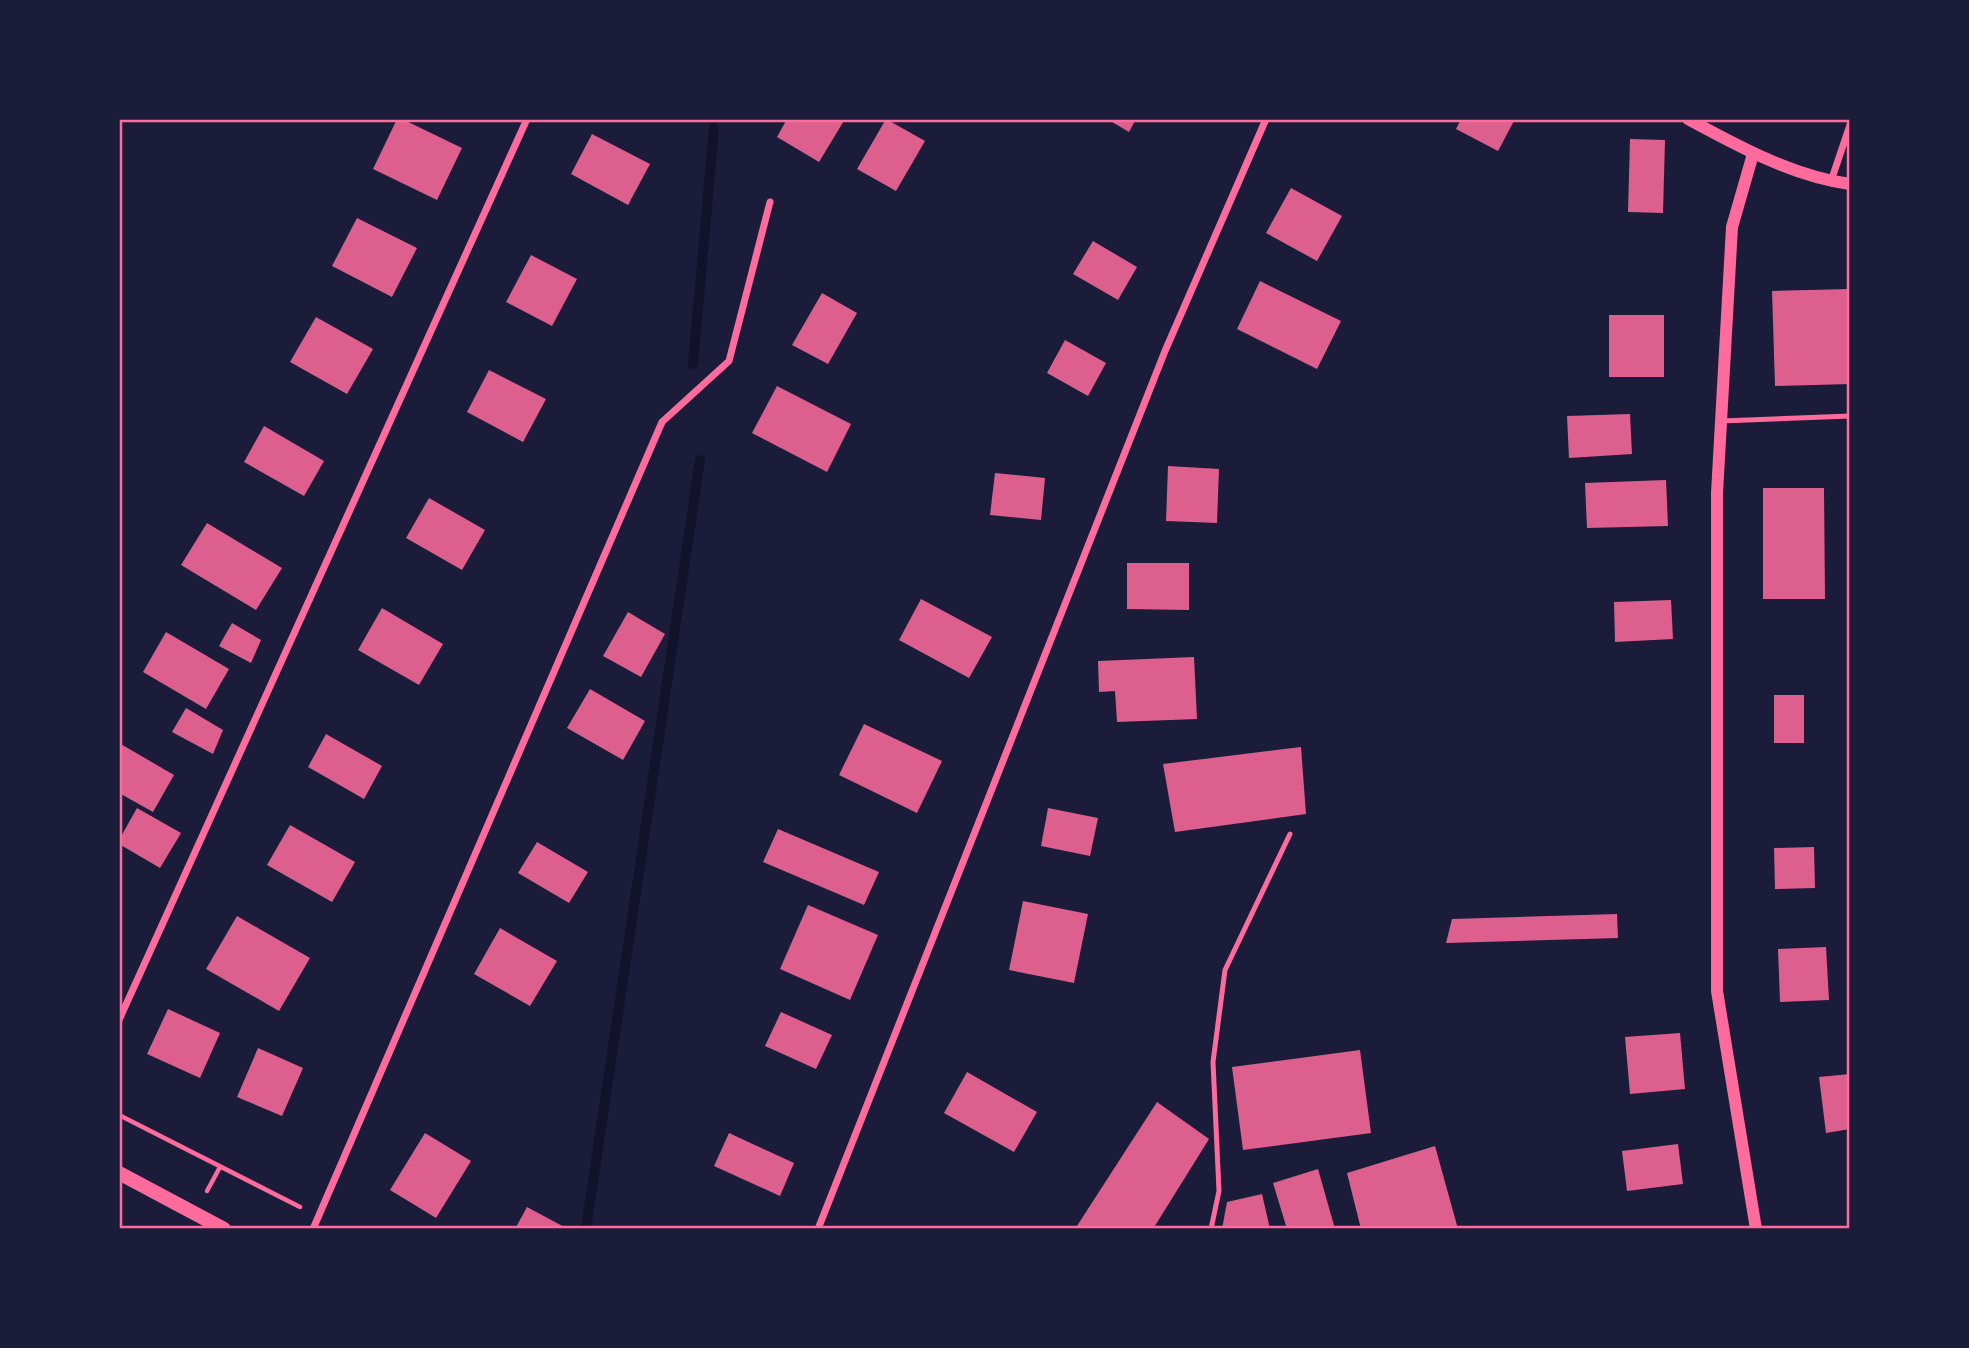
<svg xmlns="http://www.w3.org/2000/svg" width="1969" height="1348" font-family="'DejaVu Sans',sans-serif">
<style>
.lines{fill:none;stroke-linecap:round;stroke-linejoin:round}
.stream{stroke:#12122b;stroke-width:10}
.building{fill:#dd5f8e}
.path{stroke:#ff6b9d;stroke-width:4.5}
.service{stroke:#ff6b9d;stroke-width:5}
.minor{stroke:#ff6b9d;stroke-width:7}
.tertiary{stroke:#ff6b9d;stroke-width:12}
.secondary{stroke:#ff6b9d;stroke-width:14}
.neatline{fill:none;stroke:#ff6b9d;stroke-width:2.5}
</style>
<rect width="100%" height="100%" fill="#1b1b3a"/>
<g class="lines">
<g class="stream">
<path d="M 693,364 L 714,128"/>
<path d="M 586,1229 L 700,460"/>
</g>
</g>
<g class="building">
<path d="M 397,119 L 402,119 L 462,148 L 437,200 L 373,169 Z"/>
<path d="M 787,119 L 845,119 L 819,162 L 777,137 Z"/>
<path d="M 886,119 L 925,141 L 896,191 L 857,169 Z"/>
<path d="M 1107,119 L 1136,119 L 1129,132 Z"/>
<path d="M 1461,119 L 1515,119 L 1498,151 L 1456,129 Z"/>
<path d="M 592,134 L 650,164 L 628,205 L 571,174 Z"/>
<path d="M 1630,139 L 1665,140 L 1663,213 L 1628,212 Z"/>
<path d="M 1291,188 L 1342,216 L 1317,261 L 1266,233 Z"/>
<path d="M 357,218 L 417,248 L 392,297 L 332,266 Z"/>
<path d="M 1093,241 L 1137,267 L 1118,300 L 1073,274 Z"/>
<path d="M 531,255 L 577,279 L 552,326 L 506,302 Z"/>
<path d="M 1260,281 L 1341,321 L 1317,369 L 1237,329 Z"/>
<path d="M 1850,289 L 1850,384 L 1775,386 L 1772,291 Z"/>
<path d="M 822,293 L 857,313 L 828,364 L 792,345 Z"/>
<rect x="1609" y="315" width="55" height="62"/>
<path d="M 316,317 L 373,349 L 347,394 L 290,362 Z"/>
<path d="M 1065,340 L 1106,363 L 1088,396 L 1047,373 Z"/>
<path d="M 489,370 L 546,399 L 523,442 L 467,412 Z"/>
<path d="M 777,386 L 851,424 L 827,472 L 752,433 Z"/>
<path d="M 1630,414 L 1632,454 L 1569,458 L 1567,416 Z"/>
<path d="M 264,426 L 324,461 L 304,496 L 244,462 Z"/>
<path d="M 1168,466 L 1219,469 L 1217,523 L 1166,521 Z"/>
<path d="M 995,473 L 1045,478 L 1041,520 L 990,515 Z"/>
<path d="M 1666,480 L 1668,526 L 1587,528 L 1585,483 Z"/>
<path d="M 1763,488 L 1824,488 L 1825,599 L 1763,599 Z"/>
<path d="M 429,498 L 485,530 L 462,570 L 406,538 Z"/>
<path d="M 207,523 L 282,568 L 256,610 L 181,565 Z"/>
<path d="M 1127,563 L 1189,563 L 1189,610 L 1127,609 Z"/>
<path d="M 921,599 L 992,637 L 969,678 L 899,640 Z"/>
<path d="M 1671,600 L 1673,639 L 1615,642 L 1614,602 Z"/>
<path d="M 382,608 L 443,644 L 419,685 L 358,650 Z"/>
<path d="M 628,612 L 665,634 L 641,677 L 603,656 Z"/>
<path d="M 232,623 L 261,640 L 251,663 L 219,646 Z"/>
<path d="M 166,632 L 229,669 L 206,709 L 143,672 Z"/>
<path d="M 1194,657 L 1197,719 L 1117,722 L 1115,691 L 1099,692 L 1098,661 Z"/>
<path d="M 590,689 L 645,721 L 623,760 L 567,728 Z"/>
<rect x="1774" y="695" width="30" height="48"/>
<path d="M 186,708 L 223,730 L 213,754 L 172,732 Z"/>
<path d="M 864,724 L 942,761 L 917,813 L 839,775 Z"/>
<path d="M 326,734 L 382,766 L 364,799 L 308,767 Z"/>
<path d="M 119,743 L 174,775 L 153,812 L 119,793 Z"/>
<path d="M 1301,747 L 1306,814 L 1175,832 L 1163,764 Z"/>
<path d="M 137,808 L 181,833 L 160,868 L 119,844 L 119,840 Z"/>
<path d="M 1048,808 L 1098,818 L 1090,856 L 1041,846 Z"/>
<path d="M 290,825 L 355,862 L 332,902 L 267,865 Z"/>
<path d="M 778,829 L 879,872 L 864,905 L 763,862 Z"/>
<path d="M 537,842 L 588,872 L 569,903 L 518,873 Z"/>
<path d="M 1814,847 L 1815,888 L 1775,889 L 1774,848 Z"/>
<path d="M 1023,901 L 1088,914 L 1074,983 L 1009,970 Z"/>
<path d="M 808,905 L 878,935 L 850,1000 L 780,969 Z"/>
<path d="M 1617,914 L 1618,938 L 1446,943 L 1452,919 Z"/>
<path d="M 237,916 L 310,958 L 279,1011 L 206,969 Z"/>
<path d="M 500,928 L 557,961 L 530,1006 L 474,974 Z"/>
<path d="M 1826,947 L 1829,1000 L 1780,1002 L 1778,949 Z"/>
<path d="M 168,1009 L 220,1033 L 200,1078 L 147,1054 Z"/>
<path d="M 781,1012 L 832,1035 L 816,1069 L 765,1046 Z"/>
<path d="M 1680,1033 L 1685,1089 L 1630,1094 L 1625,1037 Z"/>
<path d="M 258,1048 L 303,1068 L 282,1116 L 237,1097 Z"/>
<path d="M 1360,1050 L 1371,1133 L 1243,1150 L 1232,1067 Z"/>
<path d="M 967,1072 L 1037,1112 L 1014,1152 L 944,1113 Z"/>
<path d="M 1850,1074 L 1850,1129 L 1826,1133 L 1819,1077 Z"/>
<path d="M 1157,1102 L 1209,1139 L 1153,1229 L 1075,1229 Z"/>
<path d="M 425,1133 L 471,1161 L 436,1218 L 390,1190 Z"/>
<path d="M 729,1133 L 794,1163 L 780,1196 L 714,1166 Z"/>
<path d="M 1678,1144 L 1683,1184 L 1627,1191 L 1622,1151 Z"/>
<path d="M 1435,1146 L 1458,1229 L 1361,1229 L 1347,1173 Z"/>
<path d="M 1318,1169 L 1335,1229 L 1287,1229 L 1273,1183 Z"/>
<path d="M 1262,1194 L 1270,1229 L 1222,1229 L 1227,1202 Z"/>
<path d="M 527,1207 L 568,1229 L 515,1229 Z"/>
</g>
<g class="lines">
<g class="path">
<path d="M 119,1115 L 300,1207"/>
<path d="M 207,1191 L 220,1167"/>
</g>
<g class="service">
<path d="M 1721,421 L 1850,416"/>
<path d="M 1211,1229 L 1219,1191 L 1213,1062 L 1225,970 L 1290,834"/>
</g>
<g class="minor">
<path d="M 1831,181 L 1850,125"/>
<path d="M 119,1020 L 527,119"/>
<path d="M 313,1229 L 662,422 L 729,361 L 770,202"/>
<path d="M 818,1229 L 1165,351 L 1266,119"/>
</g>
<g class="tertiary">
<path d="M 1688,119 C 1738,146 1792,176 1850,184"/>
<path d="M 1753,154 L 1732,227 L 1717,493 L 1717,991 L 1756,1229"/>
</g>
<path class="secondary" d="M 119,1173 L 224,1229"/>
</g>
<rect width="1969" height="1348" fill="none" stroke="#1b1b3a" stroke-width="242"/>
<rect x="121" y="121" width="1727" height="1106" class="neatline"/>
</svg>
